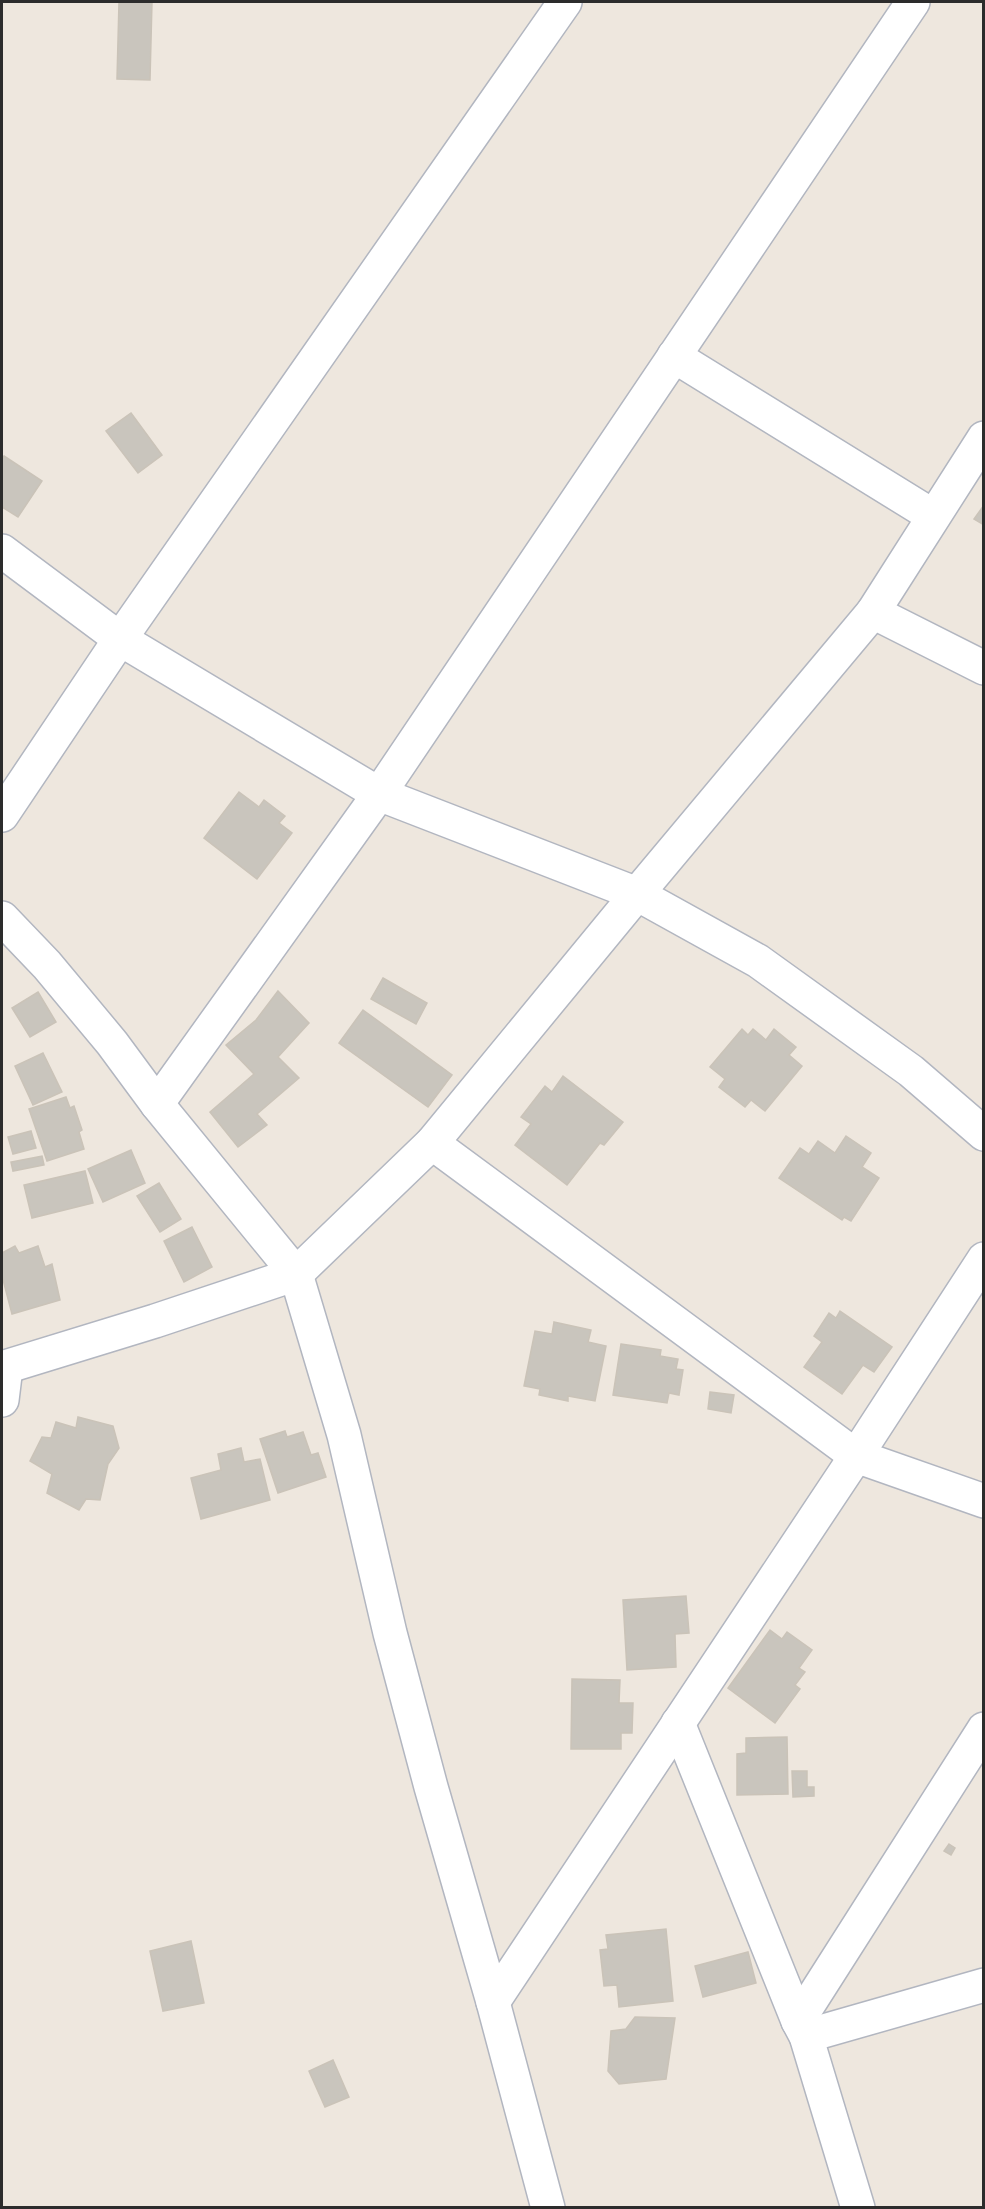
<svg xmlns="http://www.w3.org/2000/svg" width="985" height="2209" font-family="'Public Sans',sans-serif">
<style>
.building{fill:#c9c5bd;stroke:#cac3b8;stroke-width:1.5}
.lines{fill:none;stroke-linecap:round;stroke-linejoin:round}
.minor-casing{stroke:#b2b6c0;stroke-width:36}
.minor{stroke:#fff;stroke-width:33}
</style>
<rect width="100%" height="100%" fill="#eee7de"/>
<g class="building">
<path d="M 119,2 L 152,2 L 150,80 L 117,79 Z"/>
<path d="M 131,413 L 162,455 L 138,473 L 106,431 Z"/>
<path d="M 4,456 L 42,481 L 18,517 L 2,507 L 2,459 Z"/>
<path d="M 984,505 L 984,525 L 974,519 Z"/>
<path d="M 239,792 L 259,807 L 264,800 L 285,816 L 279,823 L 292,833 L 257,879 L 204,838 Z"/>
<path d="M 383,978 L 427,1003 L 416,1024 L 371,999 Z"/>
<path d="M 278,991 L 309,1023 L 278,1057 L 299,1078 L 257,1114 L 267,1125 L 238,1147 L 210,1112 L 254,1074 L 226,1045 L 256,1020 Z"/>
<path d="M 38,992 L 56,1022 L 30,1037 L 12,1008 Z"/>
<path d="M 363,1010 L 452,1075 L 428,1107 L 339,1043 Z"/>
<path d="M 742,1029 L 748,1035 L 753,1029 L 766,1040 L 774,1029 L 796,1047 L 789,1055 L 802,1066 L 765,1111 L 751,1100 L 745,1107 L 719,1087 L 725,1079 L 710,1067 Z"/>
<path d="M 43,1053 L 62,1092 L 33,1105 L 15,1066 Z"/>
<path d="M 563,1076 L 623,1122 L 604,1145 L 600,1143 L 567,1185 L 515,1145 L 531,1124 L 521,1117 L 545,1086 L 552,1092 Z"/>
<path d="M 66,1097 L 70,1108 L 74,1106 L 82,1130 L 79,1132 L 84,1149 L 47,1161 L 29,1109 Z"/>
<path d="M 31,1131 L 36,1148 L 13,1154 L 8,1137 Z"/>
<path d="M 846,1136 L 871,1153 L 862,1167 L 879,1178 L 851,1221 L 844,1217 L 842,1220 L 779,1178 L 800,1148 L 809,1154 L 818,1141 L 835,1153 Z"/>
<path d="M 131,1150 L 145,1183 L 103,1202 L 88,1169 Z"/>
<path d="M 42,1156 L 44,1165 L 13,1171 L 11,1162 Z"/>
<path d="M 85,1171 L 93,1203 L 32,1218 L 24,1185 Z"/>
<path d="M 159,1183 L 181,1219 L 160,1232 L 137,1196 Z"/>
<path d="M 192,1227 L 212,1267 L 184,1282 L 164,1241 Z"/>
<path d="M 15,1246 L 19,1253 L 38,1246 L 45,1267 L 52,1264 L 60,1300 L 12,1314 L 2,1276 L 2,1253 Z"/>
<path d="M 840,1311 L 892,1347 L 874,1372 L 863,1365 L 842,1394 L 804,1367 L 822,1342 L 814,1336 L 829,1313 L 836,1318 Z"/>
<path d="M 554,1322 L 591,1330 L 588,1342 L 606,1346 L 595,1401 L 568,1396 L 568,1401 L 539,1395 L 540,1389 L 524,1386 L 535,1331 L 552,1334 Z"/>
<path d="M 621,1344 L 661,1350 L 660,1356 L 678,1359 L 676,1369 L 683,1370 L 679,1395 L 669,1393 L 667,1403 L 613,1395 Z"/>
<path d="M 710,1392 L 734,1395 L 731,1413 L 708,1409 Z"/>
<path d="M 78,1417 L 113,1426 L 119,1448 L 108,1464 L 100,1500 L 86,1499 L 79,1510 L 47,1493 L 52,1474 L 30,1461 L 42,1437 L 51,1438 L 56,1422 L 76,1428 Z"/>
<path d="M 285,1431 L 287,1437 L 303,1432 L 311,1455 L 318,1453 L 326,1477 L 278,1493 L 260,1439 Z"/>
<path d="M 241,1448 L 244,1462 L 260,1459 L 270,1500 L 201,1519 L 191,1478 L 221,1470 L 218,1454 Z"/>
<path d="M 686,1596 L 689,1633 L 675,1634 L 676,1667 L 627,1670 L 623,1600 Z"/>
<path d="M 770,1630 L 782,1639 L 787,1632 L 812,1650 L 799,1668 L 805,1672 L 795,1685 L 800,1689 L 775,1723 L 728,1688 Z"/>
<path d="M 572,1679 L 620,1680 L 619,1703 L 633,1703 L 632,1733 L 621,1733 L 621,1749 L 571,1749 Z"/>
<path d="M 787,1737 L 788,1794 L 737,1795 L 737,1754 L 746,1753 L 746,1738 Z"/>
<path d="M 792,1771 L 807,1771 L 807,1787 L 814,1787 L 814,1796 L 793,1797 Z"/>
<path d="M 949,1844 L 955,1848 L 951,1855 L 944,1851 Z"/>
<path d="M 666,1929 L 673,2001 L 619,2007 L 617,1985 L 604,1986 L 600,1950 L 608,1949 L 606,1935 Z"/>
<path d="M 191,1941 L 204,2003 L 163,2011 L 150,1951 Z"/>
<path d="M 748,1952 L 756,1983 L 703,1997 L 695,1966 Z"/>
<path d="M 635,2017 L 675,2018 L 666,2079 L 619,2084 L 608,2071 L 611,2031 L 626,2029 Z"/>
<path d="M 333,2060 L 349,2097 L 325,2107 L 309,2071 Z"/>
</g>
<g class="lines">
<defs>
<g id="minor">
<path d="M 674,356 L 933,516"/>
<path d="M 2,551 L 120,639 L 379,794 L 637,894 L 758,961 L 911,1071 L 984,1134"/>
<path d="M 873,612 L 984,668"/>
<path d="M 2,815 L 120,639 L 565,2"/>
<path d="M 2,918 L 47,965 L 112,1043 L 157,1104 L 296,1274 L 344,1435 L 390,1633 L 431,1787 L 493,2002 L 548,2208"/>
<path d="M 157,1104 L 379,794 L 913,2"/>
<path d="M 432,1143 L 856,1456 L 984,1501"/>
<path d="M 2,1368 L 155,1321 L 296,1274 L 432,1143 L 637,894 L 873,612 L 984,438"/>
<path d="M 2,1400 L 6,1367"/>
<path d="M 678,1723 L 798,2021 L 806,2036 L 858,2208"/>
<path d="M 493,2002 L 856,1456 L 984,1259"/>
<path d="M 798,2021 L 984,1729"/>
<path d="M 806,2036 L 984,1985"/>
</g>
</defs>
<use href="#minor" class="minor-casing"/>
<use href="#minor" class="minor"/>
</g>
<rect width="985" height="2209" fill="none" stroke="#2c2c2c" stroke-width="6"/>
</svg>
